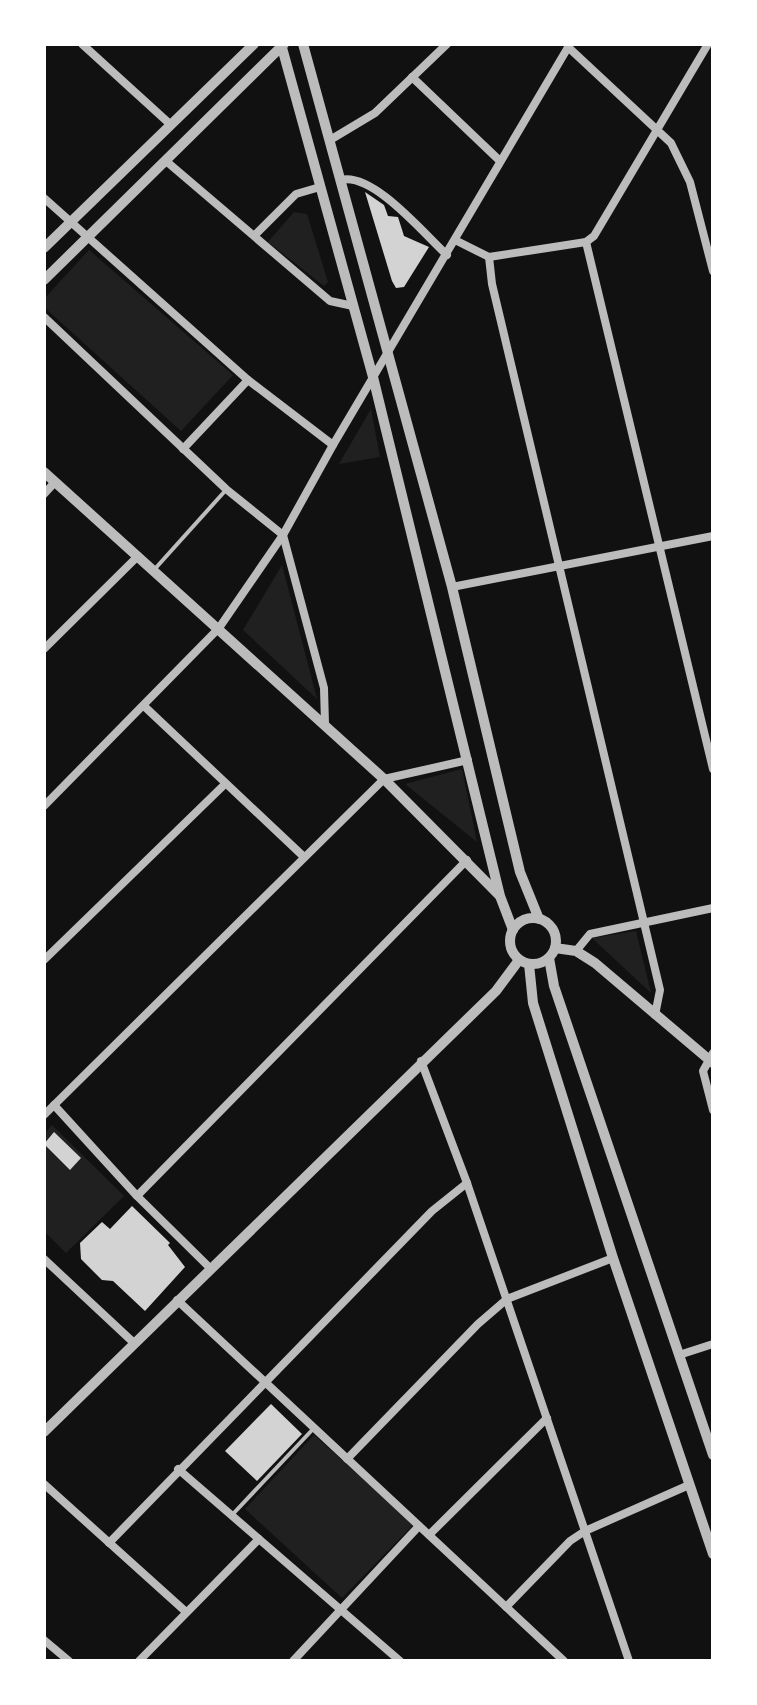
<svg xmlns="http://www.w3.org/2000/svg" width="757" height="1705" font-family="'Public Sans',sans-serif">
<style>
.green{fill:#202020}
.building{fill:#d3d3d3}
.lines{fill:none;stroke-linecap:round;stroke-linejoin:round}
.service{stroke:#bcbcbc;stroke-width:4}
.minor{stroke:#bcbcbc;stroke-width:8}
.tertiary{stroke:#bcbcbc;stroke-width:10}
</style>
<rect width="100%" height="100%" fill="#111"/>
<g class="green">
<path d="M 294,212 L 307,214 L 328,282 L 324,286 L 268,242 Z"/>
<path d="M 89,250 L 233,375 L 181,431 L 44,307 L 44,299 Z"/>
<path d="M 371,409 L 380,457 L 339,464 Z"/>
<path d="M 282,565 L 317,699 L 243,630 Z"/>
<path d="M 462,769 L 477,842 L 405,784 Z"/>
<path d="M 636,931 L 651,993 L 592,938 Z"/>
<path d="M 52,1125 L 124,1196 L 66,1253 L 44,1231 L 44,1134 Z"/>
<path d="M 314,1435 L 414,1524 L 342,1598 L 245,1509 Z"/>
</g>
<g class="building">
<path d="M 365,192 L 384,205 L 388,216 L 398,217 L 404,236 L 429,247 L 404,287 L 396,288 L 392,281 Z"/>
<path d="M 54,1132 L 81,1158 L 70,1170 L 44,1144 Z"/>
<path d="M 132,1206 L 170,1243 L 168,1245 L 185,1267 L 145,1311 L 113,1281 L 102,1280 L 81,1259 L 80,1243 L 102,1222 L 110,1229 Z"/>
<path d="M 271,1404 L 302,1434 L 257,1481 L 225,1451 Z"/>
</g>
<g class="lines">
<g class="service">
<path d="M 153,571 L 225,491"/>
<path d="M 232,1515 L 314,1428"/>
</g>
<g class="minor">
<path d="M 82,44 L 171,125"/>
<path d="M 568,47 L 671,143 L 690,182 L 713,271"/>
<path d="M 412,77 L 500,161"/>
<path d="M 330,140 L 375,113 L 447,44"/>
<path d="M 166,161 L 330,301 L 353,306"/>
<path d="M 341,180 C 373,172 424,234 447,255"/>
<path d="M 44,198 L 248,380 L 333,445"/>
<path d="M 256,234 L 296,194 L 320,187"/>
<path d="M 455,240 L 489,257 L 586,242 L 594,236 L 708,44"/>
<path d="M 586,242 L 713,769"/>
<path d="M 489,257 L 492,284 L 660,990 L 655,1015"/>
<path d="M 44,317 L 226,489 L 283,535 L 324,688 L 325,724"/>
<path d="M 183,449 L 248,380"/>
<path d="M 44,494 L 55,482"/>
<path d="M 452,587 L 713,536"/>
<path d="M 44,649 L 138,556"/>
<path d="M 144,706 L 303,856"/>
<path d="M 44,806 L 219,628 L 283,535 L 333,445 L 570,44"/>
<path d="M 576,951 L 590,934 L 713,908"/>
<path d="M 44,960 L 224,785"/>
<path d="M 713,1053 L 703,1071 L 713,1110"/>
<path d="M 421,1061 L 467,1183 L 629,1661"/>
<path d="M 54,1105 L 137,1196 L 210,1268"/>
<path d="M 44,1115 L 384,779 L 468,760"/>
<path d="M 137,1196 L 467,860"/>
<path d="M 44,1259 L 134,1343"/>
<path d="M 177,1300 L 564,1661"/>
<path d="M 679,1355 L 713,1344"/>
<path d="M 347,1459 L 478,1324 L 507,1299 L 613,1258"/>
<path d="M 178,1469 L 400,1661"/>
<path d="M 44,1484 L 185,1611"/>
<path d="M 429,1535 L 547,1418"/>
<path d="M 109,1543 L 432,1211 L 467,1183"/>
<path d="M 506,1607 L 570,1541 L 585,1531 L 689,1485"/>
<path d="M 44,1640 L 69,1661"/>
<path d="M 139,1661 L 259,1539"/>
<path d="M 293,1661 L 419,1526"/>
</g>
<g class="tertiary">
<path d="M 281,44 L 373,377 L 500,896 L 513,930"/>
<path d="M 303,44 L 452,587 L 520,872 L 539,919"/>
<path d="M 44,248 L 254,44"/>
<path d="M 44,280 L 284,44"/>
<path d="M 44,472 L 384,779 L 499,895"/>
<circle cx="533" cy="941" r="23"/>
<path d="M 555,948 L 576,951 L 595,963 L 713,1063"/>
<path d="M 549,958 L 554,986 L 713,1455"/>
<path d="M 529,964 L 533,1003 L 613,1258 L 713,1554"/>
<path d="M 44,1432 L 496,991 L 519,960"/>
</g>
</g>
<rect width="757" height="1705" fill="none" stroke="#ffffff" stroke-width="92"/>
</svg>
